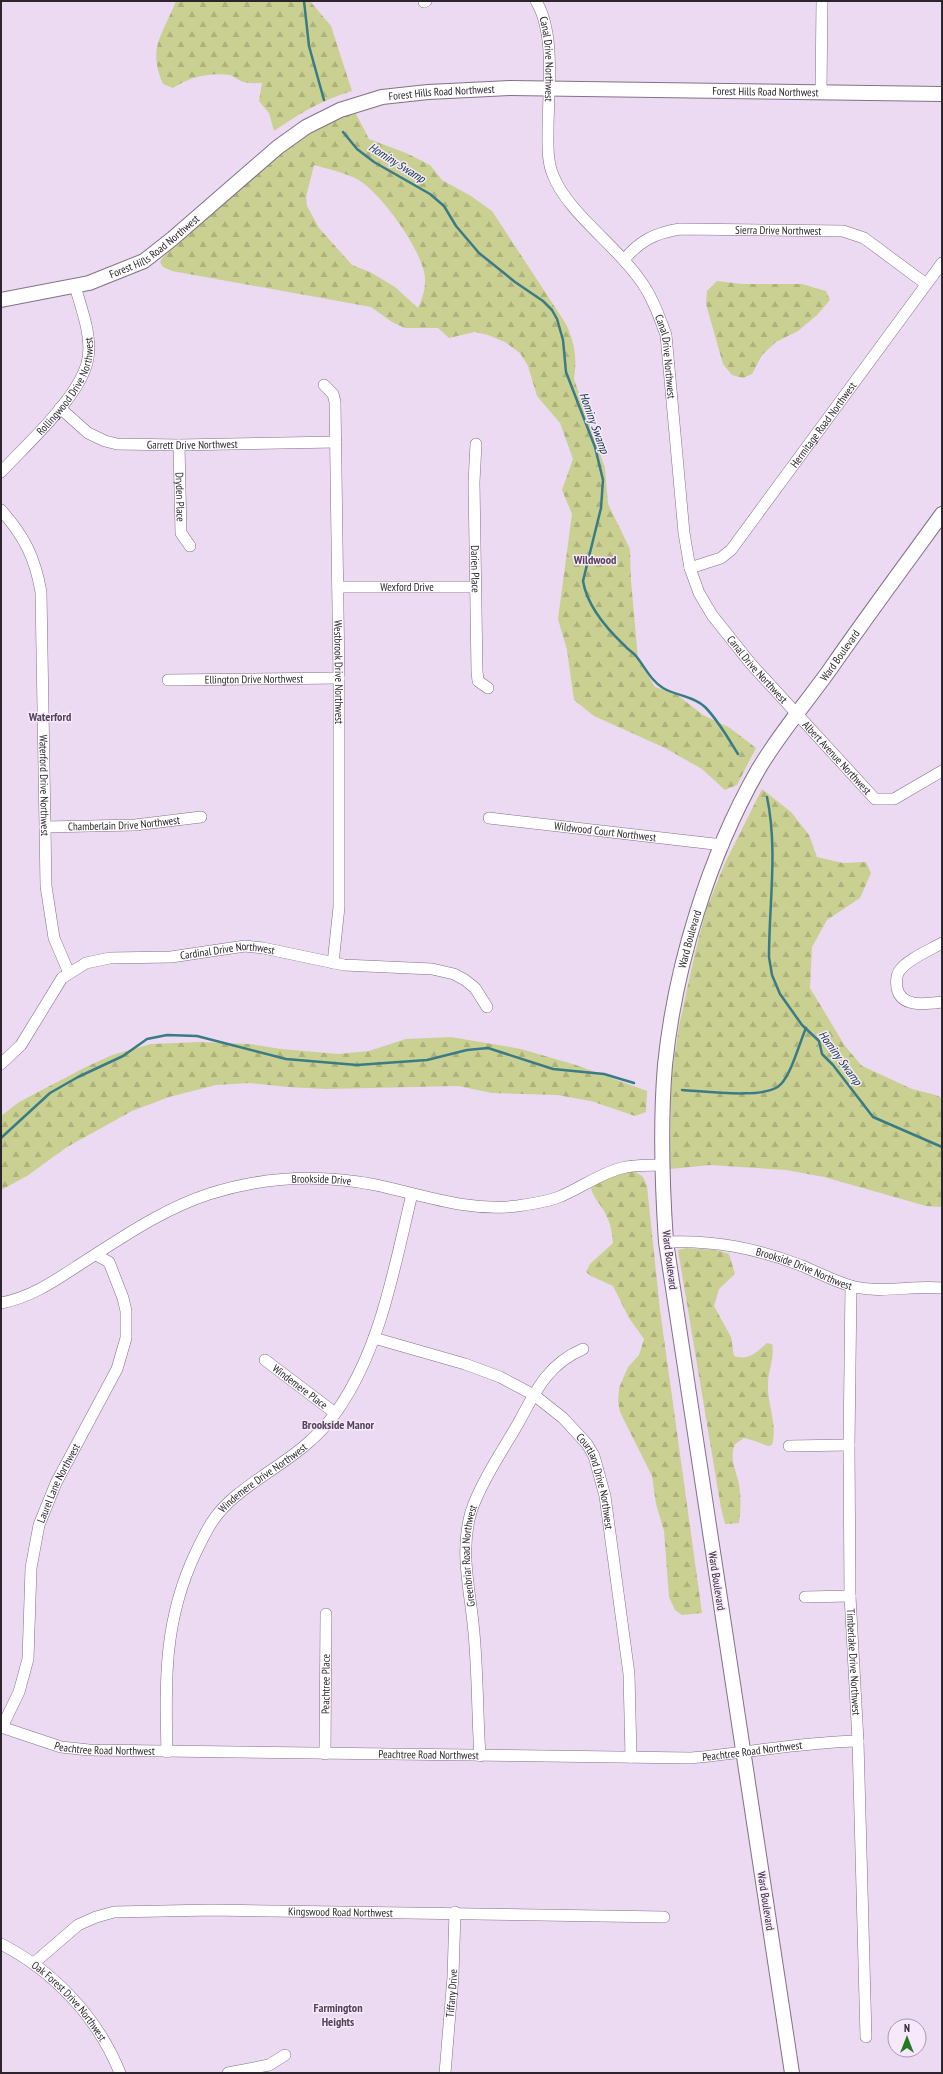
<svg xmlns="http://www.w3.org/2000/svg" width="943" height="2074" font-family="'PT Sans Narrow',sans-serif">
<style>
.forest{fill:url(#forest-firs);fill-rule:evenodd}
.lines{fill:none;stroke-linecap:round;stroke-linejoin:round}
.stream{stroke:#397c86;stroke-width:2.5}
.minor-casing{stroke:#827187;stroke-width:12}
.major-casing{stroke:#827187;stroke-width:16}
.minor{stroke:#fff;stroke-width:11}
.major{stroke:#fff;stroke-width:14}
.labels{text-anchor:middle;stroke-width:3;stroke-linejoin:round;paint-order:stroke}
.street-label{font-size:11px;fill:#2c252e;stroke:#f7e8fc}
.water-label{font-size:12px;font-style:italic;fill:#0a393d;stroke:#f7e8fc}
.neighbourhood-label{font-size:12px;font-weight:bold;fill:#524357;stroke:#f7e8fc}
</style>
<defs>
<pattern id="forest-firs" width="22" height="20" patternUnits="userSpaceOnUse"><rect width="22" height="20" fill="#c9d091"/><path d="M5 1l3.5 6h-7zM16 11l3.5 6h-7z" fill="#adb27d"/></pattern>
</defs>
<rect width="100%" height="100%" fill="#ecdaf2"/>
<g class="forest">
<path d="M 176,1 L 310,1 L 331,26 L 352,91 C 320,101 302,112 274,131 L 269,113 L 259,101 L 262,83 C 256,83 247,84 241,81 C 237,80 234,76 230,75 C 210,72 189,77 173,88 L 163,84 C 147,47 163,35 176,1 Z"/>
<path d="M 354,110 L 369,139 L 406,153 L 430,165 L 442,180 L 471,196 L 492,211 L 566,324 C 575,344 577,357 574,379 L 605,468 L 608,504 L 630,549 L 631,581 L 638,659 L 655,687 L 676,694 L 703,715 L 730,728 L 756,748 L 737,785 L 725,790 L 702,769 L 665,748 L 594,716 L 574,700 L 567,650 L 558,619 L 572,514 L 562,490 L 573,459 L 560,423 L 537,396 L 528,366 L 520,353 L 505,342 L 488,335 L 475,332 L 449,338 L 438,328 L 405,328 L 392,322 L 371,307 L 172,271 L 163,267 L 160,262 L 163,257 L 186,234 L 253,173 L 306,134 ZM 314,165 C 328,169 352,174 363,183 C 384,198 427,256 425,282 C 425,291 422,299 418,308 L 395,287 L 370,272 L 352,265 L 319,228 L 307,206 L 306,197 Z"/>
<path d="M 717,281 L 742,284 L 802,284 L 826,291 L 830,300 L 817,315 L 798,331 L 776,342 L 762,355 L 752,374 L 743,378 L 732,375 L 723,364 L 706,304 L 707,291 Z"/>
<path d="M 762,789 L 791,812 L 809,835 L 817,857 L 843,863 L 866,862 L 871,873 L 860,898 L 827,920 L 812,947 L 810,988 L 845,1046 L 862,1066 L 912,1089 L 936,1095 L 942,1098 L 942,1207 L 926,1206 L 824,1177 L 786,1170 L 710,1165 L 670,1169 L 671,1080 L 679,1026 L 695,953 L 706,910 L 725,863 Z"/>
<path d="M 451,1037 L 521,1049 L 576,1065 L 647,1091 L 646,1112 L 635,1116 L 591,1101 L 557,1095 L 492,1093 L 458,1086 L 326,1089 L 288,1087 L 250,1083 L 216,1085 L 169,1097 L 132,1111 L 67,1147 L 27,1176 L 1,1190 L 1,1116 L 19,1102 L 86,1067 L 112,1055 L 151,1044 L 200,1042 L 250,1044 L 281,1049 L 338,1054 L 369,1051 L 406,1039 Z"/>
<path d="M 633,1170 L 643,1177 L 647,1186 L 660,1310 L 702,1613 L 682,1615 L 675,1610 L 669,1597 L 664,1531 L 656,1504 L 652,1476 L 620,1412 L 618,1402 L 619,1388 L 628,1367 L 639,1355 L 644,1339 L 629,1318 L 613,1286 L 591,1276 L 586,1272 L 590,1264 L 613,1243 C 612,1233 611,1224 606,1215 C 602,1205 591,1196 591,1186 L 624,1172 Z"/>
<path d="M 686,1248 L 716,1250 L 729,1254 L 735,1274 L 719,1289 L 714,1306 L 731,1337 L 734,1356 C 748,1361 757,1352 767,1343 L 772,1344 C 775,1358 768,1370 768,1384 C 767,1405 778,1424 772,1445 L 768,1446 L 755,1441 L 744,1438 L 735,1444 C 729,1459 736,1470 739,1484 C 741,1497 741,1510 739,1523 L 725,1524 L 721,1508 L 678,1250 Z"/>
</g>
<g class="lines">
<g class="stream">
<path d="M 304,1 L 309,46 L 324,100"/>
<path d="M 343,132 L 357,149 L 374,162 L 430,194 L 444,206 L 456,226 L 479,253 L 515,282 L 543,301 L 552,310 L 557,319 L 563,340 L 566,372 L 595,447 L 603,480 L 601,508 L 583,581 C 587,606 607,629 625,646 C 628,650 633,652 636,656 C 645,667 651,681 663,688 C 677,696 693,696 705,707 C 718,720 728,738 738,754"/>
<path d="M 767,797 C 778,849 769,904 769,957 L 772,975 L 780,994 L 802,1025 L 819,1041 L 822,1054 L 833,1065 L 873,1117 L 942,1147"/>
<path d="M 682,1090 C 703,1091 768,1100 781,1084 C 792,1072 799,1044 806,1028"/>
<path d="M 1,1138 L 50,1093 L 78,1077 L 123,1056 L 147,1039 L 167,1035 L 197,1036 L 286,1059 L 357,1065 L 427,1060 L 467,1050 L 488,1048 L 553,1069 L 604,1074 L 634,1083"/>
</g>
<defs>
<g id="minor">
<path id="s1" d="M 536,1 C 556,34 548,91 548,130 C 548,144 547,161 553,175 C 567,212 617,246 640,280 C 652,296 659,316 666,335 L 684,533 L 690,568 L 699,593 L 712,615 L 751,664 L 875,799 L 894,799 L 942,771"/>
<path d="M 424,2 L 426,1"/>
<path d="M 821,92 L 822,1"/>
<path id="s2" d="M 624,260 C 639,241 655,233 680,229 L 843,231 L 864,238 L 926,284"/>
<path id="s3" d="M 324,385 L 333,394 L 335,402 L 339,678 L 339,907 L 333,963"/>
<path id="s4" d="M 60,408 L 88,433 L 105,441 L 117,444 L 179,445 L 336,442"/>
<path id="s5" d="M 476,444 L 474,482 L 477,671 L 478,681 L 488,688"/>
<path id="s6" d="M 179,445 L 181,533 L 190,546"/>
<path id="s7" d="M 1,472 C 26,445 83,394 88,358 C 92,335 81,308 75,286"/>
<path id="s8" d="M 1,510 C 24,536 35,557 41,592 L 46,886 L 54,938 L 69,973"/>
<path id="s9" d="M 690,568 L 721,558 L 731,550 L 942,263"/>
<path id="s10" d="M 338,587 L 475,587"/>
<path id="s11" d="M 168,680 L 339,678"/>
<path id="s12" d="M 489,818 L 723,845"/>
<path id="s13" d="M 45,827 L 135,825 L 201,817"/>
<path d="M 942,943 C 930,950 908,959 900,970 C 896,975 896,981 897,988 C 901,1008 926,1004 942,1002"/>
<path id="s14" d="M 1,1064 L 21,1045 L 62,978 L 86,963 L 110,958 L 171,957 L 245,946 L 263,948 L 344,965 L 432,969 L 454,974 L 465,980 L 475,988 L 487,1007"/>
<path id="s15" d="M 666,1242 C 714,1240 755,1248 800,1265 C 817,1272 834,1281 851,1286 C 880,1294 912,1285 942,1288"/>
<path id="s16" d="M 851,1286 L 849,1445 L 850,1596 L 858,1741 L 866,2037"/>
<path id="s17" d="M 1,1303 C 32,1297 56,1280 82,1263 C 123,1237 163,1209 209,1194 C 262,1177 320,1174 376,1185 C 423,1195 468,1212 517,1206 C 531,1204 546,1202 559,1197 C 581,1188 602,1172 626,1167 C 638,1165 650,1165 661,1165"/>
<path id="s18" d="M 374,1338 L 465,1364 L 500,1377 L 534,1395 L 563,1418 L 587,1444 L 594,1456 L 605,1496 L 629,1674 L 631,1757"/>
<path id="s19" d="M 265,1360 L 335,1413"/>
<path d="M 789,1446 L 849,1445"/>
<path d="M 805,1597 L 850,1596"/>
<path id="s20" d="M 1,1727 L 61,1747 L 89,1750 L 691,1758 C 747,1753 802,1742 858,1741"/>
<path id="s21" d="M 2,1727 L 19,1692 L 28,1659 L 31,1568 L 39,1525 L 56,1483 L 117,1369 L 126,1338 L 126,1311 L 123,1298 L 109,1262 L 96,1255"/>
<path id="s22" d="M 167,1752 C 165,1679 164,1619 196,1552 C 208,1527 215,1513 237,1495 C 273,1466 309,1451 337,1411 C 381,1348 394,1268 412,1194"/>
<path id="s23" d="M 325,1754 L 326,1614"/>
<path id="s24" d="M 480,1756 C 477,1712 478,1667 473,1623 C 469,1585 460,1550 471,1512 C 480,1484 504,1448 519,1422 C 536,1390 548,1364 583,1349"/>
<path id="s25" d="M 1,1944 C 54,1971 98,2018 120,2073"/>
<path id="s26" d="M 34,1963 L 78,1925 L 96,1917 L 114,1912 L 212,1910 L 664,1917"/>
<path d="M 228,2073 L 269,2065 L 285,2055"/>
<path id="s27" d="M 445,2073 L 453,1977 L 455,1912"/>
</g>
<g id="major">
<path id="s28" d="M 1,300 L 89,283 L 144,261 L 172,239 L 278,147 L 306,127 L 340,110 L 382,97 L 428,92 L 510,88 L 942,94"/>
<path id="s29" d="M 792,2073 L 666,1242 C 662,1183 660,1124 665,1065 C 675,966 709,856 758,770 C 779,734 807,702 831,668 C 867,616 905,565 942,514"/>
</g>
</defs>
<use href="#minor" class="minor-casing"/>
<use href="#major" class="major-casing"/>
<use href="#minor" class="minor"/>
<use href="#major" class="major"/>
</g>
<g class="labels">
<g class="street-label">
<text dy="4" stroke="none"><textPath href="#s1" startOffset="60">Canal Drive Northwest</textPath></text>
<text dy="4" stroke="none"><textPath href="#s28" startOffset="825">Forest Hills Road Northwest</textPath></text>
<text dy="4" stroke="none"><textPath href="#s28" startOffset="501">Forest Hills Road Northwest</textPath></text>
<text dy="4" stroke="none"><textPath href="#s2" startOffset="164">Sierra Drive Northwest</textPath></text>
<text dy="4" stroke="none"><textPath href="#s28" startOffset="165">Forest Hills Road Northwest</textPath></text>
<text dy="4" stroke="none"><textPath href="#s1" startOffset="396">Canal Drive Northwest</textPath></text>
<text dy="4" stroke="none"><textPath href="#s7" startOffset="110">Rollingwood Drive Northwest</textPath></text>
<text dy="4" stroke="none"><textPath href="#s9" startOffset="201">Hermitage Road Northwest</textPath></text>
<text dy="4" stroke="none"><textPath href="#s4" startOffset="144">Garrett Drive Northwest</textPath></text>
<text dy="4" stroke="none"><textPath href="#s6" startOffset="52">Dryden Place</textPath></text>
<text dy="4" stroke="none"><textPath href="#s5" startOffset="125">Darien Place</textPath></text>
<text dy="4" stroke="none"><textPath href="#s10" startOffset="69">Wexford Drive</textPath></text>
<text dy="4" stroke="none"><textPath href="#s29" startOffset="1470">Ward Boulevard</textPath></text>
<text dy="4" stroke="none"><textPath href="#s1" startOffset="732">Canal Drive Northwest</textPath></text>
<text dy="4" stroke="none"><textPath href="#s3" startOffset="291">Westbrook Drive Northwest</textPath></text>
<text dy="4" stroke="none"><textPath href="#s11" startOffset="86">Ellington Drive Northwest</textPath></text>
<text dy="4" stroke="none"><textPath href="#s1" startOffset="851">Albert Avenue Northwest</textPath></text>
<text dy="4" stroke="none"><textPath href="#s8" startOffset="286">Waterford Drive Northwest</textPath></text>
<text dy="4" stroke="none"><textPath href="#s13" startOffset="79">Chamberlain Drive Northwest</textPath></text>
<text dy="4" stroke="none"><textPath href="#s12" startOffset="117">Wildwood Court Northwest</textPath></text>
<text dy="4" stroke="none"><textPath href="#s29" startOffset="1146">Ward Boulevard</textPath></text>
<text dy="4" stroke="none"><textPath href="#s14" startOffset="277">Cardinal Drive Northwest</textPath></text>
<text dy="4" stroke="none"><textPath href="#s17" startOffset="350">Brookside Drive</textPath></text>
<text transform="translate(670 1260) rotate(83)" y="4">Ward Boulevard</text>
<text dy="4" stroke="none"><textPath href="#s15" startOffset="142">Brookside Drive Northwest</textPath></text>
<text dy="4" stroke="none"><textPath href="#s19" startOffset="44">Windemere Place</textPath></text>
<text dy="4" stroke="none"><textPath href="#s22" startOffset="306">Windemere Drive Northwest</textPath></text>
<text dy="4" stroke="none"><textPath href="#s18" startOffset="281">Courtland Drive Northwest</textPath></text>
<text dy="4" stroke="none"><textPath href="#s21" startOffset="254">Laurel Lane Northwest</textPath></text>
<text dy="4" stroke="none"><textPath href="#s24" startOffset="201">Greenbriar Road Northwest</textPath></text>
<text transform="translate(717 1581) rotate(81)" y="4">Ward Boulevard</text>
<text dy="4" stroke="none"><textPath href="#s16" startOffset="376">Timberlake Drive Northwest</textPath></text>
<text dy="4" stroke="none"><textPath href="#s23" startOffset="70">Peachtree Place</textPath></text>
<text dy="4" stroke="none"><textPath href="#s20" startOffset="107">Peachtree Road Northwest</textPath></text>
<text dy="4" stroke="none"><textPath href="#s20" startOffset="755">Peachtree Road Northwest</textPath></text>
<text dy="4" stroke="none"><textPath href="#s20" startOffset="431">Peachtree Road Northwest</textPath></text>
<text transform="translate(766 1901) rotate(81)" y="4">Ward Boulevard</text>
<text dy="4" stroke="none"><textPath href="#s26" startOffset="323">Kingswood Road Northwest</textPath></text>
<text dy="4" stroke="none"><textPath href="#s27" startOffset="80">Tiffany Drive</textPath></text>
<text dy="4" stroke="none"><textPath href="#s25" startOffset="90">Oak Forest Drive Northwest</textPath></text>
</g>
<g class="water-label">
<text transform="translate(397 163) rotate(32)" y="4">Hominy Swamp</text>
<text transform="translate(594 423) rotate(70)" y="4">Hominy Swamp</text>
<text transform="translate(840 1058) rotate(54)" y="4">Hominy Swamp</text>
</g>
<g class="neighbourhood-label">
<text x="595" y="564">Wildwood</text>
<text x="50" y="721">Waterford</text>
<text x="338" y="1429">Brookside Manor</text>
<text x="338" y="2012">Farmington<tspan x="338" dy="14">Heights</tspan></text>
</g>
</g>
<rect width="943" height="2074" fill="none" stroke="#2c252e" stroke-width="4"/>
<g transform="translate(907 2038)"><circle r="19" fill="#f7e8fc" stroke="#a69aaa"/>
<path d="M0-3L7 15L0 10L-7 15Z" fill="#267822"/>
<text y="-6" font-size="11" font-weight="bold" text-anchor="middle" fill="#2c252e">N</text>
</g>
</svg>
